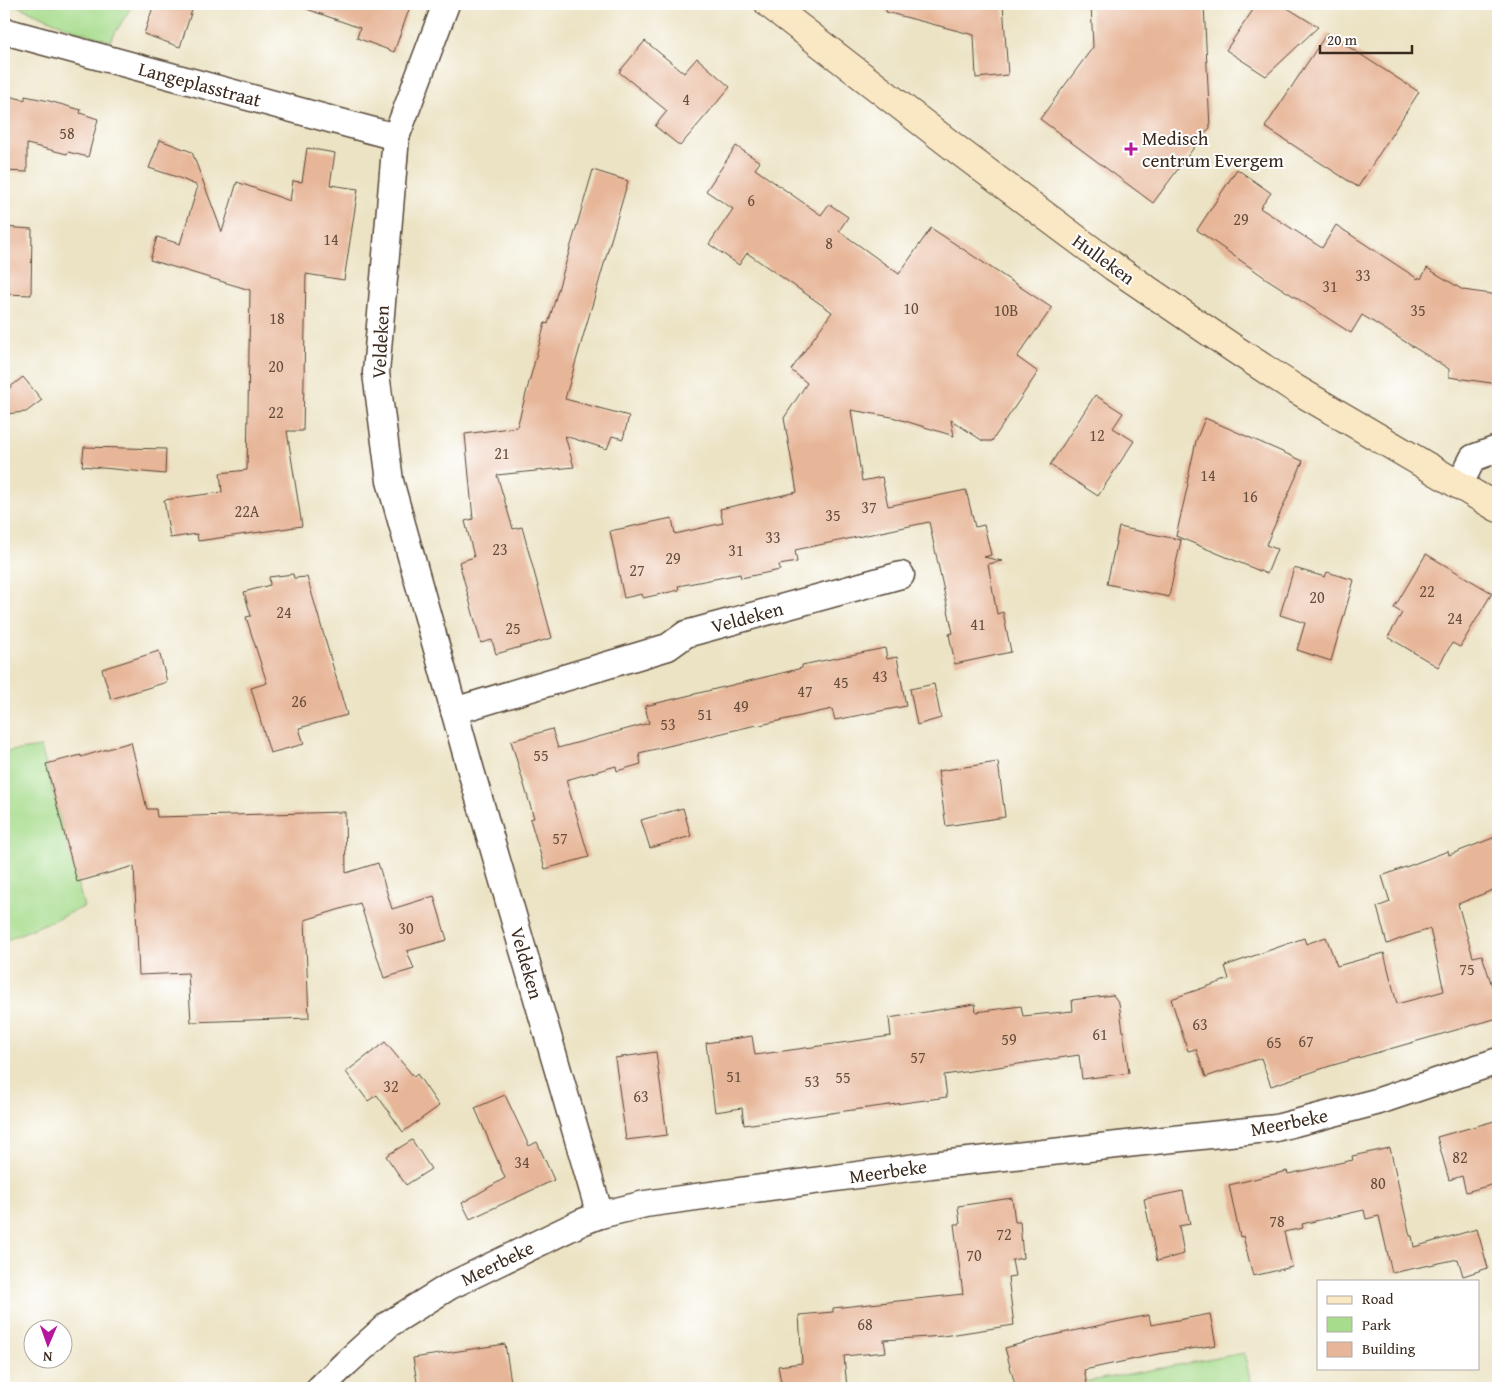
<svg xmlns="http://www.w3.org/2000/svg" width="1502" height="1392" font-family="'Gentium Book Plus',serif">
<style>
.green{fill:#a7dc8d;stroke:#718356}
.building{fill:#e7b597}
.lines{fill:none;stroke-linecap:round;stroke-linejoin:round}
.street-casing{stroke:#564637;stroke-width:29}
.secondary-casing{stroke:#564637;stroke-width:30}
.street{stroke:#fff;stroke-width:26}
.secondary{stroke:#fae7c3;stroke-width:28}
.poi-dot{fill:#b5179e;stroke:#fff;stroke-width:2}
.labels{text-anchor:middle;stroke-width:4;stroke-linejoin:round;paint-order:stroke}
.number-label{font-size:16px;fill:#664d3c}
.street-label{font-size:19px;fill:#3b2a1e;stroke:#fff}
.poi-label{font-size:19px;fill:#3b2a1e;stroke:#fff;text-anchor:start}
</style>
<rect width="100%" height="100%" fill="#fff"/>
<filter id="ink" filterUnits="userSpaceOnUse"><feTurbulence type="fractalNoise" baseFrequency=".02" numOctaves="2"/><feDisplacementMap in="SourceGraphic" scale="10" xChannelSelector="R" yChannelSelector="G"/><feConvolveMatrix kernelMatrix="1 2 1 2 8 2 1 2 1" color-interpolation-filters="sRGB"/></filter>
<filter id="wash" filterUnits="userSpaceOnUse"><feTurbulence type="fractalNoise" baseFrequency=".0096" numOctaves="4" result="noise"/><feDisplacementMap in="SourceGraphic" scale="20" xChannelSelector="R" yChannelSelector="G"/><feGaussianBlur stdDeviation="1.12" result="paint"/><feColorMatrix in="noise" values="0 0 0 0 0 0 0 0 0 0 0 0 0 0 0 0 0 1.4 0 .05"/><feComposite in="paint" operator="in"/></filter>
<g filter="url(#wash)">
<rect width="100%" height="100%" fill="#ece3c4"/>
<g class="green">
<path d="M 13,4 L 133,4 L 110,41 L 74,30 Z"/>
<path d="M 41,747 L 84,907 L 4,941 L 4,752 Z"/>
<path d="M 1244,1353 L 1252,1388 L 1051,1388 Z"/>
</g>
<g id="blocks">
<g class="building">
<path d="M 154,4 L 194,4 L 180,47 L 144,34 Z"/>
<path d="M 302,4 L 411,4 L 394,52 L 357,38 L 360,28 L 301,7 Z"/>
<path d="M 887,4 L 1003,4 L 1008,75 L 976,78 L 974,35 L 886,12 Z"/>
<path d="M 1091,4 L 1204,4 L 1210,128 L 1196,141 L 1198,142 L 1153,203 L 1040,119 L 1093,47 Z"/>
<path d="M 1257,4 L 1281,4 L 1318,27 L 1266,76 L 1226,50 Z"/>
<path d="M 1327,33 L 1419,92 L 1358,187 L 1265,127 Z"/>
<path d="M 645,41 L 684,73 L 697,58 L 730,87 L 680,146 L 655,126 L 667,111 L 619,72 Z"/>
<path d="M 4,95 L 25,100 L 25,96 L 49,101 L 81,110 L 80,113 L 98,119 L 88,157 L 68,152 L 67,154 L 27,144 L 27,172 L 4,171 Z"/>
<path d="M 160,140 L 192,152 L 222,232 L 237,182 L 290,201 L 293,181 L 302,182 L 307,148 L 335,153 L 330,185 L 358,189 L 344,280 L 306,274 L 303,431 L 287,431 L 302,526 L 198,541 L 197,534 L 170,538 L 164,500 L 222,492 L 220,473 L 247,470 L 250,290 L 150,260 L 157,237 L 180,244 L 198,186 L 177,177 L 149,168 Z"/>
<path d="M 736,146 L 760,162 L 755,169 L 821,215 L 829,204 L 848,217 L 839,231 L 899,274 L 931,228 L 1052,308 L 1017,357 L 1038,372 L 992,441 L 983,441 L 951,420 L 954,436 L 892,417 L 851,410 L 862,481 L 882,477 L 888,506 L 966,490 L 975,527 L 984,525 L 991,555 L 984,557 L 1002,561 L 988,564 L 997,614 L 1003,612 L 1011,652 L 955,664 L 949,634 L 953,633 L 929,522 L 795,550 L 797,562 L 779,565 L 780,570 L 741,578 L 740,574 L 678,586 L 679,590 L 643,598 L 642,594 L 624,598 L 610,531 L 672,518 L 675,534 L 723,523 L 720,509 L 797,492 L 784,418 L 807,383 L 791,370 L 832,312 L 747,253 L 739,265 L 709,244 L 733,209 L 706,191 Z"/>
<path d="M 1237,169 L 1271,193 L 1260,208 L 1322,248 L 1336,225 L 1418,279 L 1419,277 L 1421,279 L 1427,268 L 1463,290 L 1498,295 L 1498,384 L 1449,377 L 1449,369 L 1362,315 L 1351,333 L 1267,279 L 1197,230 Z"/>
<path d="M 593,170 L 628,181 L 565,399 L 629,416 L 623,439 L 612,436 L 607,449 L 565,436 L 574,467 L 497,475 L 513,529 L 522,527 L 552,638 L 496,654 L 492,640 L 481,643 L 459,562 L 474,557 L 465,521 L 473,519 L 465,434 L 517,427 L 545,323 L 548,324 Z"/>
<path d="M 4,227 L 32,229 L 31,295 L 4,294 Z"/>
<path d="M 23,377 L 42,400 L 26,412 L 4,414 L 4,392 Z"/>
<path d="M 1095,395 L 1123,413 L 1113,428 L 1134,441 L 1098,496 L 1050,465 Z"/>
<path d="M 1205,418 L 1303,461 L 1266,545 L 1277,549 L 1267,574 L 1176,536 L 1188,484 L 1187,483 L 1196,441 Z"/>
<path d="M 84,447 L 166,449 L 165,474 L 82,466 Z"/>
<path d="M 1119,527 L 1181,540 L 1169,597 L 1107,584 Z"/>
<path d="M 1426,554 L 1492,593 L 1460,647 L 1452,643 L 1438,667 L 1388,637 L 1402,613 L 1394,608 Z"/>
<path d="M 1294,568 L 1325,577 L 1327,572 L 1354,580 L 1331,661 L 1297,650 L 1305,623 L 1280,615 Z"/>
<path d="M 293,574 L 294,578 L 307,577 L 347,715 L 299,728 L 304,744 L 270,753 L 251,688 L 267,683 L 246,617 L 251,616 L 244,592 L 270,585 L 269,577 Z"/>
<path d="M 885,648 L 887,659 L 897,657 L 906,706 L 835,720 L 832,709 L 756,726 L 756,725 L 639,753 L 641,764 L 617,771 L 616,766 L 566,780 L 589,857 L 545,869 L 530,819 L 534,818 L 511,741 L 552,729 L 558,748 L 649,723 L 645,706 L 782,673 L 802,668 L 802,665 Z"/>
<path d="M 159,651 L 167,682 L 111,699 L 102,669 Z"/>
<path d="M 934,684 L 941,718 L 917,725 L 910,689 Z"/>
<path d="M 131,742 L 147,809 L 156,809 L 157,817 L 345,812 L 346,873 L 378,863 L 392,909 L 434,896 L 447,940 L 407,951 L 414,969 L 384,978 L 360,903 L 305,920 L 309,1018 L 191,1022 L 188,973 L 139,975 L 134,866 L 77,882 L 46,764 L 81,755 L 81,757 Z"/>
<path d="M 998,762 L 1005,817 L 946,826 L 938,771 Z"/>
<path d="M 683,808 L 691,836 L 650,848 L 641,820 Z"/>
<path d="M 1498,836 L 1498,888 L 1458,904 L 1473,957 L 1482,955 L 1498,1004 L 1498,1018 L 1330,1066 L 1271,1086 L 1261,1058 L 1206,1077 L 1196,1049 L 1188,1051 L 1171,999 L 1229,979 L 1225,966 L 1304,938 L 1306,944 L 1326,937 L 1337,966 L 1384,953 L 1397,1004 L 1444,991 L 1430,929 L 1405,937 L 1387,944 L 1377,907 L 1390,902 L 1382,876 L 1448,851 L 1449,855 Z"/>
<path d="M 1113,995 L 1119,1003 L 1129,1073 L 1082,1079 L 1079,1055 L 944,1075 L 947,1097 L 744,1125 L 742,1108 L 715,1112 L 706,1043 L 752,1036 L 755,1055 L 891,1036 L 889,1018 L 975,1004 L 976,1012 L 1021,1006 L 1023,1016 L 1073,1011 L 1072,1000 Z"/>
<path d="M 385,1042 L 414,1077 L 417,1074 L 439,1106 L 403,1132 L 377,1095 L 368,1101 L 346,1072 Z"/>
<path d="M 656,1052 L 667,1135 L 626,1140 L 615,1058 Z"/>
<path d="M 505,1095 L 529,1146 L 537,1142 L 554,1180 L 470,1219 L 462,1203 L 505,1178 L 475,1108 Z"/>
<path d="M 1498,1120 L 1498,1183 L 1466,1192 L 1462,1176 L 1449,1180 L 1437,1137 Z"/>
<path d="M 412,1140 L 431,1169 L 406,1185 L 386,1156 Z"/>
<path d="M 1390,1148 L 1410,1236 L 1412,1236 L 1414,1247 L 1477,1229 L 1488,1268 L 1463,1276 L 1458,1259 L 1392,1273 L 1379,1216 L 1366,1219 L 1364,1210 L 1302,1224 L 1303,1228 L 1284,1232 L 1292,1267 L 1253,1276 L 1243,1236 L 1240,1237 L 1229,1185 L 1287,1171 L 1288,1174 L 1353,1160 L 1352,1156 Z"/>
<path d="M 1183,1191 L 1190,1224 L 1179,1226 L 1184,1254 L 1157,1261 L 1144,1199 Z"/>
<path d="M 1012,1198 L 1015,1222 L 1020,1222 L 1023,1258 L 1012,1260 L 1015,1276 L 1008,1277 L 1014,1325 L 943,1336 L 884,1340 L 886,1352 L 844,1356 L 847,1388 L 782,1388 L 778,1366 L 802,1363 L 799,1315 L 833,1312 L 833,1308 L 963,1294 L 954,1224 L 960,1224 L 958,1206 Z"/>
<path d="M 1210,1314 L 1216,1345 L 1158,1354 L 1084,1370 L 1087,1384 L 1070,1388 L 1016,1388 L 1005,1348 L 1044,1337 L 1149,1315 L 1151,1325 Z"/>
<path d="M 505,1344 L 512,1388 L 418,1388 L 413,1358 Z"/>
</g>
</g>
</g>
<g filter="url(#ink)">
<use href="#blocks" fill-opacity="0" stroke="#564637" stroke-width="1"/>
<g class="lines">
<defs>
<g id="street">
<path d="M 446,4 L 396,137 L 376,373 L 390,481 L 469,764 L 600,1215"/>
<path d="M 4,31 L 396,137"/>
<path d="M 1459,485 L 1473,458 L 1495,450 L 1498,450"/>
<path d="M 454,711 L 668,647 L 686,634 L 901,575"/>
<path d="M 320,1388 L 346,1363 L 389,1324 L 450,1286 L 582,1222 L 600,1215 L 645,1204 L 931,1165 L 1276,1128 L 1376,1102 L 1498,1061"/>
</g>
<path id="secondary" d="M 769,4 L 959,151 L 1114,267 L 1236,350 L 1294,388 L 1498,508"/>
</defs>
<use href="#street" class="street-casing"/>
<use href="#secondary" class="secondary-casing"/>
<use href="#street" class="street"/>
<use href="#secondary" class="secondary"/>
</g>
</g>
<path class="poi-dot" d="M1128.5 141.5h5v5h5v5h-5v5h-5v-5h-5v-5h5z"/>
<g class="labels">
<g class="number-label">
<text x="686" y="105">4</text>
<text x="67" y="139">58</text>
<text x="751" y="206">6</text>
<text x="1241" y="225">29</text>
<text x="331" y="245">14</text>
<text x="829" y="249">8</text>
<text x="1363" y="281">33</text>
<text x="1330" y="292">31</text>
<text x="911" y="314">10</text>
<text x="1006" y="316">10B</text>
<text x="1418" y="316">35</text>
<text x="277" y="324">18</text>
<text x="276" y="372">20</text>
<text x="276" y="418">22</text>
<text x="1097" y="441">12</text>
<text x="502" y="459">21</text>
<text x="1208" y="481">14</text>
<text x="1250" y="502">16</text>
<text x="869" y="513">37</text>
<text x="247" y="517">22A</text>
<text x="833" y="521">35</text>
<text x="773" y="543">33</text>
<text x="500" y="555">23</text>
<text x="736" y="556">31</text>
<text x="673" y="564">29</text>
<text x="637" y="576">27</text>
<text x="1427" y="597">22</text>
<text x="1317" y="603">20</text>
<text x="284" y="618">24</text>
<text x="1455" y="624">24</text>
<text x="978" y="630">41</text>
<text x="513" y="634">25</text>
<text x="880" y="682">43</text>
<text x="841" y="688">45</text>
<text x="805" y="697">47</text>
<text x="299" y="707">26</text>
<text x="741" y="712">49</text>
<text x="705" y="720">51</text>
<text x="668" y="730">53</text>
<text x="541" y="761">55</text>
<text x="560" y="844">57</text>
<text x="406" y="934">30</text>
<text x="1467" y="975">75</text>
<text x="1200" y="1030">63</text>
<text x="1100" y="1040">61</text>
<text x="1009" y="1045">59</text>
<text x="1306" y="1047">67</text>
<text x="1274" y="1048">65</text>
<text x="918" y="1063">57</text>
<text x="734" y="1082">51</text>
<text x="843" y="1083">55</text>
<text x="812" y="1087">53</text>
<text x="391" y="1092">32</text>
<text x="641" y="1102">63</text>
<text x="1460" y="1163">82</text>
<text x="522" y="1168">34</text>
<text x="1378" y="1189">80</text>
<text x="1277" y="1227">78</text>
<text x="1004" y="1240">72</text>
<text x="974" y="1261">70</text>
<text x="865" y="1330">68</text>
</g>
<g class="street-label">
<text transform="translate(200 84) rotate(15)" y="7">Langeplasstraat</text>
<text transform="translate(1104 259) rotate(36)" y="7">Hulleken</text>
<text transform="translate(380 342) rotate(-87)" y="7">Veldeken</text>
<text transform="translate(747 617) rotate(-15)" y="7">Veldeken</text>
<text transform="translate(527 963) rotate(74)" y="7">Veldeken</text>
<text transform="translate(1289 1122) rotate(-11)" y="7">Meerbeke</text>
<text transform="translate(888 1171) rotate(-8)" y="7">Meerbeke</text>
<text transform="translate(497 1263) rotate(-26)" y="7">Meerbeke</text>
</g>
<g class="poi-label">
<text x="1142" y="145">Medisch<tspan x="1142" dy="22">centrum Evergem</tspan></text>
</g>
</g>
<rect width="1502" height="1392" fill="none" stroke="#fff" stroke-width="20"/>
<rect x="1317" y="1280" width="162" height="90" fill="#ffffff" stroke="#b1aaa5"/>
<rect x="1327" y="1296" width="25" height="8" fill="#fae7c3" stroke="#b1aaa5"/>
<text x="1362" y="1304" font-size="15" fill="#3b2a1e">Road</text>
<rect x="1327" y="1317" width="25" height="15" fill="#a7dc8d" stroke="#b1aaa5"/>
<text x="1362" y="1330" font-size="15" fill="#3b2a1e">Park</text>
<rect x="1327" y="1342" width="25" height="15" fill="#e7b597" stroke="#b1aaa5"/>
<text x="1362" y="1354" font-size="15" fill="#3b2a1e">Building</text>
<g transform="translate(48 1344) rotate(182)"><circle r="24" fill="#ffffff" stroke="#b1aaa5"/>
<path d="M0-4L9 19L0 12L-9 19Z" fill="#b5179e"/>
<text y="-8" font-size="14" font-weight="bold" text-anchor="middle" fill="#3b2a1e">N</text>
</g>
<path d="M1320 45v8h92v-8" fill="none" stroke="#3b2a1e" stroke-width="2.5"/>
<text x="1327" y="45" font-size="15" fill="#3b2a1e" stroke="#ffffff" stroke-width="4" paint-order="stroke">20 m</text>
</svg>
